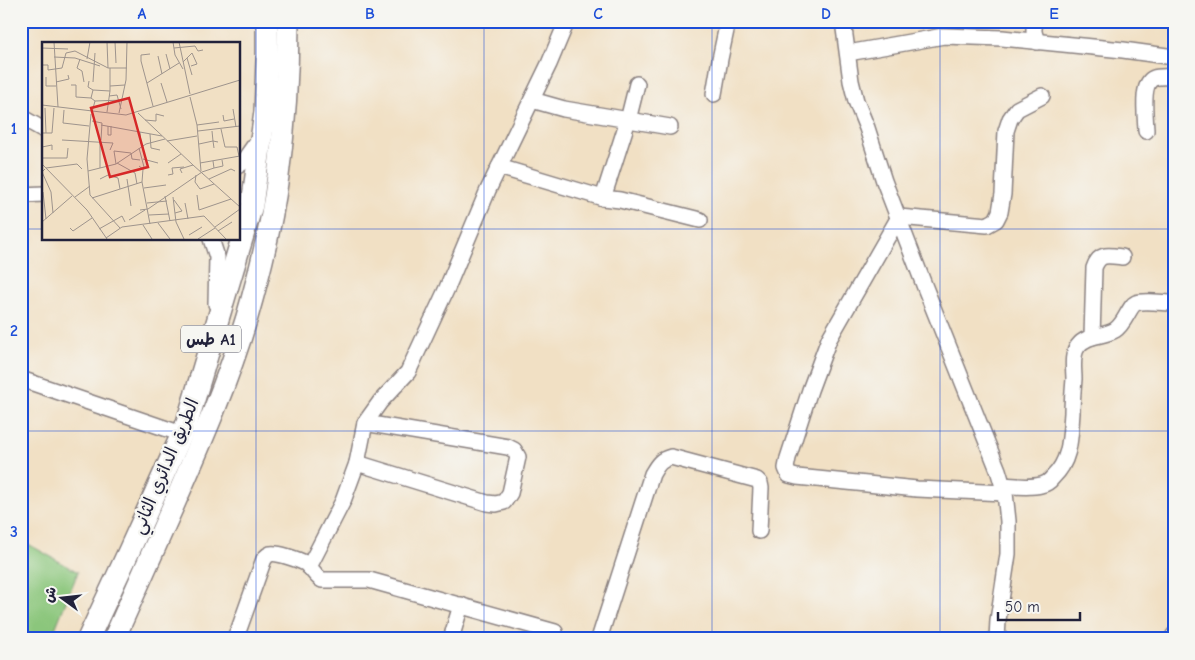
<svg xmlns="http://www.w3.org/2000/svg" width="1195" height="660" font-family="'Comic Neue','Playpen Sans Arabic',sans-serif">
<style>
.green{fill:#8bc67b;stroke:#56745b}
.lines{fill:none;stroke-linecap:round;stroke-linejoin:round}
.minor-casing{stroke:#8a8180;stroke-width:18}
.highway-casing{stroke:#8a8180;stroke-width:24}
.minor{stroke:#fff;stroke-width:15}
.highway{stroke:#fff;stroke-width:21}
.grid{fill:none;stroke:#1d4ed8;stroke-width:1;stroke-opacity:0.55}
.labels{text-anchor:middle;stroke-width:5;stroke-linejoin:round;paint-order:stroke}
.shield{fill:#f6f6f2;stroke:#626272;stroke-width:1}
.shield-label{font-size:16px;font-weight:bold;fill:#22223b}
.street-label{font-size:18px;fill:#22223b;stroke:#f6f6f2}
.inset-road{fill:none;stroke:#9e948d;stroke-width:1}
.view{fill:#d62828;fill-opacity:0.15;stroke:#d62828;stroke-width:2.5}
.inset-edge{fill:none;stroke:#22223b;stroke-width:2.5}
.neatline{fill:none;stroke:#1d4ed8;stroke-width:2}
.grid-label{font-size:16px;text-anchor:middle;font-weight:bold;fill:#1d4ed8}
</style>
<rect width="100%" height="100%" fill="#f6f6f2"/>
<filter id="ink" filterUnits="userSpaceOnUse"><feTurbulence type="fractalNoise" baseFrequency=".02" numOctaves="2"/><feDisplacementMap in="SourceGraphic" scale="10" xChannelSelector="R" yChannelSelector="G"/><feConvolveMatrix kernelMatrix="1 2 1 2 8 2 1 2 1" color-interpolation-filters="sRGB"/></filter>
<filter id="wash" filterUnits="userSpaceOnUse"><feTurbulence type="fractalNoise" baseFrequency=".0096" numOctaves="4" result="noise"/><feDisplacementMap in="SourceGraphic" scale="20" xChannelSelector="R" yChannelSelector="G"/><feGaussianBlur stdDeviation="1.12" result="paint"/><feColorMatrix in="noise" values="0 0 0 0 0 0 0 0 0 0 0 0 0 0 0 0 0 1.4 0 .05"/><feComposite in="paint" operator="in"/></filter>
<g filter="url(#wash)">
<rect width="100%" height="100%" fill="#f1e0c4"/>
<path class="green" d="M 21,540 L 78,572 L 51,639 L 29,639 L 21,634 Z"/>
</g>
<g filter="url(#ink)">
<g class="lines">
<defs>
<g id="minor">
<path d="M 843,21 L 851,81 L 856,101 L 867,128 L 884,181 L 926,290 L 998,470 L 1005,493 L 1008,521 L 1008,554 L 998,620 L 997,639"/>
<path d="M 1034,21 L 1034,32 L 1037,42"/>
<path d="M 848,53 L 944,36 L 1002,38 L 1123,50 L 1174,57"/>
<path d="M 714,94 L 720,59 L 728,21"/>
<path d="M 532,100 L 564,109 L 670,127"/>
<path d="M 21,117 L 44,130"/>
<path d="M 1146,131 C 1146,119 1140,83 1154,78 C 1159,76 1168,77 1174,77"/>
<path d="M 239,165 L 242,163 L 259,139"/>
<path d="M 499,167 L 603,198 L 620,200 L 700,220"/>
<path d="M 21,195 L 44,194"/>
<path d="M 603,198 L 628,120 L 637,84"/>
<path d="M 211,239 L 217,257 L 216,304"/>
<path d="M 1092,337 L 1094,268 C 1099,253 1107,255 1122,257"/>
<path d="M 21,379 L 182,434"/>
<path d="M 357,463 L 487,503 L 496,504 L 504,502 L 510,493 L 518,457 L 514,450 L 508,447 L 365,423"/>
<path d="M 1003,485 C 1015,486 1029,488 1041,485 C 1046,484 1050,481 1053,477 C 1071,460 1070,437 1072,413 C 1072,402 1073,391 1074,379 C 1074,369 1071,355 1078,346 C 1087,334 1104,337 1115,330 C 1125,324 1129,306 1136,303 C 1143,300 1164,303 1174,303"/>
<path d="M 1005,493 L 917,489 L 797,477 L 789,475 L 786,468 L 788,458 L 810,390 L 829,339 L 899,217 L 987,225 L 996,220 L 1000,212 L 1003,194 L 1006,131 L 1010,119 L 1017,109 L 1042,96"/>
<path d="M 309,567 L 343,501 L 357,463 L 365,423 L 380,402 L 408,372 L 447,288 L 488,190 L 549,64 L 567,21"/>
<path d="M 234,639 L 239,629 L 264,559 C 266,557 267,555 270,554 C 277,552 299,560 305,563 C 312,568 315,576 322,580 L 369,580 L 555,632"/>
<path d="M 451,639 L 461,605"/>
<path d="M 599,639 L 652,474 C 658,464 660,460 671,457 L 757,480 L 760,483 L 761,488 L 759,531"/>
<path d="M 1172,639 L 1174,635"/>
</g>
<g id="highway">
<path d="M 88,639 L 129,551 L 187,423 L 252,205 L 265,112 L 267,58 L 267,21"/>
<path d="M 114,639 C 134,594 154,549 174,504 C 201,443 228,381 247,317 C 260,272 272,222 278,176 C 285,125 288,73 288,21"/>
</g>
</defs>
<use href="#minor" class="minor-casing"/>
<use href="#highway" class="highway-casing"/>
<use href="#minor" class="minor"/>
<use href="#highway" class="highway"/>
</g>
</g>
<path class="grid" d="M 256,21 L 256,639M 484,21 L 484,639M 712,21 L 712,639M 940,21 L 940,639M 21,229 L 44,229M 239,229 L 1174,229M 21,431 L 1174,431"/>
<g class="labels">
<rect class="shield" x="181" y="325.5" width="60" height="27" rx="4"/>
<g class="shield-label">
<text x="211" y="345">طس A1</text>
</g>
<g class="street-label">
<text transform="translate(165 466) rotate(-67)" y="6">الطريق الدائري الثاني</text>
</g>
</g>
<g transform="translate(42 42)">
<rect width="198" height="198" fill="#f1e0c4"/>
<path class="inset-road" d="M 12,0 L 16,65M 73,0 L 74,21M 131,0 L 133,13 L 141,27M 137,0 L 148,52M 0,6 L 26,7M 132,6 L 153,4 L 156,9 L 161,8M 108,12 L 99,13 L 99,19 L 111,64M 124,12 L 128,27M 116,14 L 120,32M 12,15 L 33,16 L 58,24M 145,16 L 150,33M 38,17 L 35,26 L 40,29 L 42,40M 45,17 L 48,0M 141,20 L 150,11 L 155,22 L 149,24M 0,23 L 6,23 L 6,28 L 20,26 L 24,11 L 33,9 L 66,26 L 65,0M 68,26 L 85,26M 4,35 L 4,44 L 14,44M 47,39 L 46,45 L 51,48 L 68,49 L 68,26 L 66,26M 14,40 L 27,37 L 26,33M 51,40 L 53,11M 105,41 L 137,21M 119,41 L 125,60M 29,43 L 34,43 L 34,55 L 49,56M 68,44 L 83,43M 67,54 L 75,53 L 79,67M 148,55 L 155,83 L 159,129M 53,59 L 81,58M 0,63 L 84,73 L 198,38M 3,66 L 4,91M 191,67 L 194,85M 22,68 L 21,81 L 47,84M 50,70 L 53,59 L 49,56 L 51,48M 65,70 L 68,49M 77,71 L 84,38 L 85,0M 96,71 L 151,123M 49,72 L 45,117 L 48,153 L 78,186M 181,73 L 182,79 L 192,77M 103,78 L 114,79 L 114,72 L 122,74M 50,79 L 60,81 L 59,98M 59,83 L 120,94M 155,83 L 177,80M 66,84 L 66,93 L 69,93 L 69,84M 179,87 L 183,105 L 195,105 L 197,114M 156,89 L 198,84M 170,89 L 171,99 L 176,100M 98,90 L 99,102 L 102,104M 0,91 L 10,91 L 12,66M 108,92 L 109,106 L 118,108M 20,98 L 71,101 L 68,108M 125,99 L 155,94M 58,100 L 58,126M 157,102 L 171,99 L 172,106M 0,105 L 10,103 L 10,108M 97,106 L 102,125M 0,116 L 25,116 L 26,106M 101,117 L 116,121M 75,121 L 93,131 L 95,142M 126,121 L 139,112M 158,121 L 198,114M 0,122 L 45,168 L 65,197M 74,122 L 72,109 L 89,111 L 90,117 L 98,118M 97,124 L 101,127 L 100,140 L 108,182M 4,126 L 35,122 L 40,127M 172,126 L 181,124 L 180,118M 3,127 L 0,130 L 9,150 L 11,171M 46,129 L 74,122 L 104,102 L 123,97M 140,131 L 138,127 L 151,123 L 198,165M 126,133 L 131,132 L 130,126 L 142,125M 154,133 L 153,140 L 158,147 L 172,142M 58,137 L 66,133 L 76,136 L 78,147M 85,137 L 89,164M 167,137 L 189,127 L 193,129M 102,146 L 124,143M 1,150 L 4,177M 155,153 L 157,168 L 189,157M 123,154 L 128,179M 33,155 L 48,144M 131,155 L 134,180 L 142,197M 50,156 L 100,140M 132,158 L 140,169 L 133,171M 105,161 L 125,159M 143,161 L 146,177M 98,168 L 106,167 L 160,130 L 172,126 L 171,119M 107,173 L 127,172M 87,178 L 103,168M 0,180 L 30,154M 116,181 L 128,197M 101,183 L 110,197M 173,185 L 198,167M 28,186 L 31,189 L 50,176M 57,187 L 80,174 L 83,180M 176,189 L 190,180M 147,193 L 160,185M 64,196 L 80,185 L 162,174 L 184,197M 156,197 L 173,186"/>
<path class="view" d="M 87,56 L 106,125 L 68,135 L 49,66 Z"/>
<rect width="198" height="198" class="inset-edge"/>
</g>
<rect width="1195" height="660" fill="none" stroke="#f6f6f2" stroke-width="55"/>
<g transform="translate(62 598) rotate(285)" stroke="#f6f6f2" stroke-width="4" paint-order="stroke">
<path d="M0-4L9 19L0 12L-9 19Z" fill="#22223b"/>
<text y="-8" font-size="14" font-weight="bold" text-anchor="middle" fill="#22223b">ش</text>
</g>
<path d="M998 612v8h82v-8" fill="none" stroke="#22223b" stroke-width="2.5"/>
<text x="1005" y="612" font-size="15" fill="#22223b" stroke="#f6f6f2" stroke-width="4" paint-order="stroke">50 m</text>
<rect x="28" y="28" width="1140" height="604" class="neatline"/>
<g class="grid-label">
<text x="142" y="19">A</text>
<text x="370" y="19">B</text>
<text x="598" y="19">C</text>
<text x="826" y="19">D</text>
<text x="1054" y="19">E</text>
<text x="14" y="134">1</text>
<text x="14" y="336">2</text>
<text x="14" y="537">3</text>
</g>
</svg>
